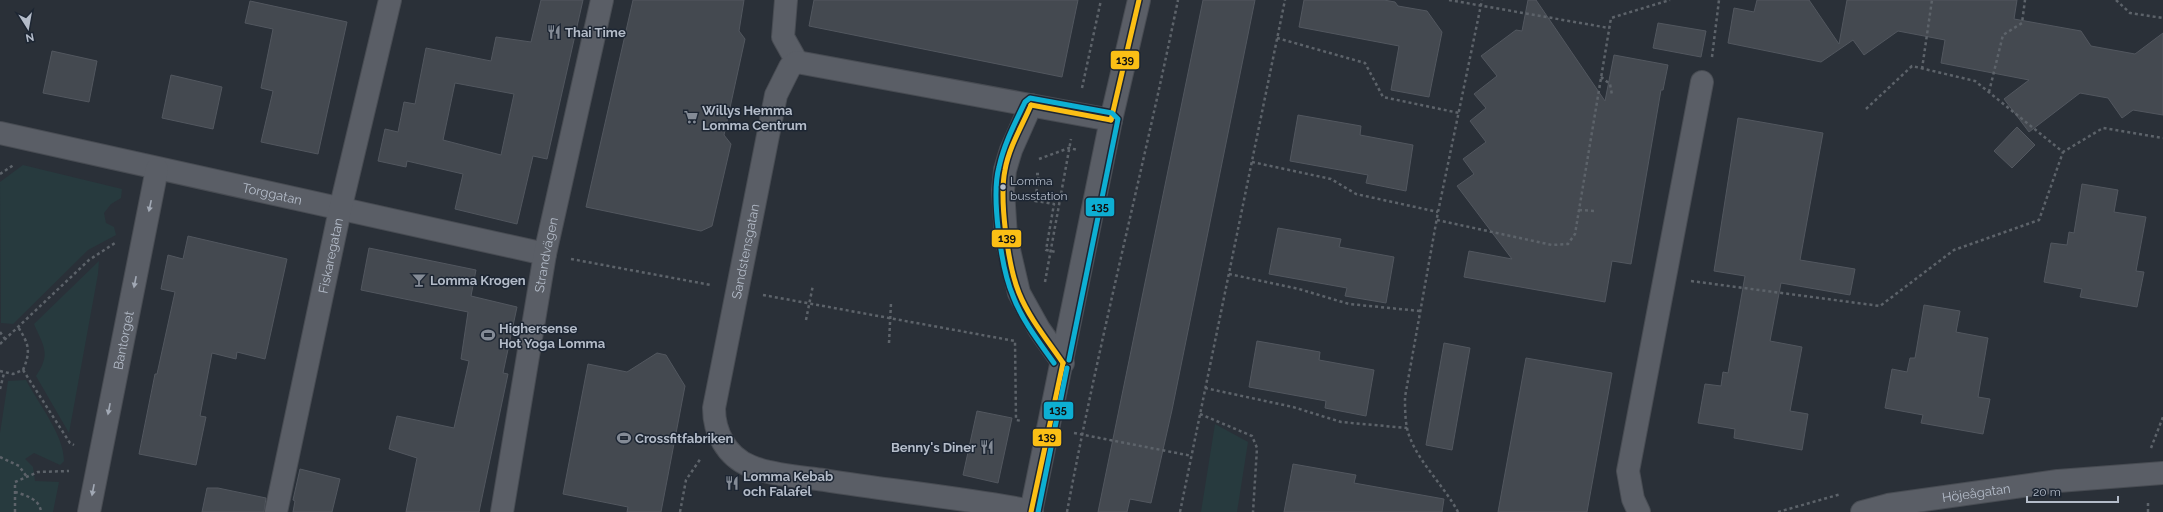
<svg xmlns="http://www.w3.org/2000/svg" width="2163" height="512" font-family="Raleway,sans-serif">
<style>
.green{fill:#273a3e}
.building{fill:#444950;stroke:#52575f;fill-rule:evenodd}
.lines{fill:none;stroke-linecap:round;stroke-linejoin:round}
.minor-casing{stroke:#484c53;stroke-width:24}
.path{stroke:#5d636a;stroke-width:2.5;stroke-dasharray:3 3;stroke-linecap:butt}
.minor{stroke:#5a5e66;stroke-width:22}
.bus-1-casing{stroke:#1d2633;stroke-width:8}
.bus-2-casing{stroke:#1d2633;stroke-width:8}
.bus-1{stroke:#fbbf15;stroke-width:5}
.bus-2{stroke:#0dafd3;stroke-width:5}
.oneway{fill:#a2a9b5}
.bus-dot{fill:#b4bcc9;stroke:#1d2633;stroke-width:1.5}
.labels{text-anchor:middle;stroke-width:3;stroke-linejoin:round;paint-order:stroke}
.bus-label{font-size:12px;fill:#b4bcc9;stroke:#1d2633;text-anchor:start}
.poi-label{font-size:13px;font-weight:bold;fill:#b4bcc9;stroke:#1d2633;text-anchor:start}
.street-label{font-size:13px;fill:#b4bcc9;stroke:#1d2633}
.line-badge{stroke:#1d2633;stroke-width:1.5}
.pale-badge-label{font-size:11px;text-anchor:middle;font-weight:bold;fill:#111}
</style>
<rect width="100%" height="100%" fill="#2a3038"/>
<g class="green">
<path d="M 23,165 L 122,189 L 121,198 L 111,204 L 104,213 L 106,223 L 114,227 L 116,235 L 88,250 L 13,324 L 1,323 L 0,182 Z"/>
<path d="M 99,261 L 98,274 L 69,433 L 36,376 C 51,354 44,347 34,324 Z"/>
<path d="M 26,380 C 38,403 64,435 64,461 L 60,465 L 34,453 L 25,459 L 33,467 L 35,481 L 59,482 L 53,512 L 0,512 L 0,433 L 8,381 Z"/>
<path d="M 1215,424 L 1248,442 L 1237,512 L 1201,512 Z"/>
</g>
<g class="building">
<path d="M 541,0 L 583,0 L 547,159 L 533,156 L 517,224 L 455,209 L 463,174 L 407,161 L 406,167 L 378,161 L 385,129 L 398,132 L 404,102 L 415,104 L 426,48 L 491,61 L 496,37 L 531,42 ZM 455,83 L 514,94 L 501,155 L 443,140 Z"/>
<path d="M 633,0 L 744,0 L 739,31 L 745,39 L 724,135 L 731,144 L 712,226 L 701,231 L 586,207 Z"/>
<path d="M 814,0 L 1078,0 L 1062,77 L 809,26 Z"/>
<path d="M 1203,0 L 1255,0 L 1172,410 L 1151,503 L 1130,499 L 1127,512 L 1098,512 Z"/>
<path d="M 1304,0 L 1384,0 L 1395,2 L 1398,6 L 1427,11 L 1442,32 L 1429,97 L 1391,90 L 1399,46 L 1299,27 Z"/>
<path d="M 1528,0 L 1536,0 L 1605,101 L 1614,55 L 1668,65 L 1663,90 L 1661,90 L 1631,264 L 1612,261 L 1605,302 L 1464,277 L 1469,251 L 1512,259 L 1457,186 L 1474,174 L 1463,159 L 1486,142 L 1470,121 L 1486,108 L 1474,94 L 1497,76 L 1481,56 L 1516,30 L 1522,31 Z"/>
<path d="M 1757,0 L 1809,0 L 1839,44 L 1847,0 L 2017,0 L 2014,19 L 2081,31 L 2091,46 L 2135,54 L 2163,33 L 2163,115 L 2133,110 L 2122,118 L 2108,98 L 2080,93 L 2029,132 L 2004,99 L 2029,80 L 1941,63 L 1945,40 L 1898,31 L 1864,55 L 1853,40 L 1821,62 L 1728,43 L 1734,8 L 1754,12 Z"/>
<path d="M 250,1 L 347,22 L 318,154 L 261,142 L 273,91 L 261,88 L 273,29 L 245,23 Z"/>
<path d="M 1658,23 L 1706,31 L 1701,57 L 1653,48 Z"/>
<path d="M 52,51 L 97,61 L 89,102 L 43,93 Z"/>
<path d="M 171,75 L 222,87 L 213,129 L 162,118 Z"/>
<path d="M 1298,115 L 1361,126 L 1360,135 L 1413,145 L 1406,191 L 1366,183 L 1368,175 L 1290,161 Z"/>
<path d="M 1738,118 L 1823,133 L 1800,260 L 1855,269 L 1850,295 L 1781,283 L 1770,341 L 1802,347 L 1790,411 L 1808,414 L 1802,450 L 1734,438 L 1735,429 L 1698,423 L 1705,384 L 1721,386 L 1723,372 L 1728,373 L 1745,276 L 1714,271 Z"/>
<path d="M 2017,127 L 2035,145 L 2012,168 L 1994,151 Z"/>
<path d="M 2082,184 L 2118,190 L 2114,212 L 2146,217 L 2136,271 L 2144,272 L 2137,307 L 2080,297 L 2082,289 L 2044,282 L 2051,243 L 2067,245 L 2069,232 L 2074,233 Z"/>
<path d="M 1278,228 L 1341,239 L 1339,247 L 1394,257 L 1386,303 L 1345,296 L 1347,288 L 1269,274 Z"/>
<path d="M 188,236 L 287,259 L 265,359 L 237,352 L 236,359 L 212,353 L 200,416 L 206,417 L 196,465 L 139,454 L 155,374 L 157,374 L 175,292 L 161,289 L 168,255 L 183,259 Z"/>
<path d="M 369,248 L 476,270 L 471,296 L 517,307 L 503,373 L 508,374 L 479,512 L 406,512 L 417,458 L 389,449 L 397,416 L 454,428 L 469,361 L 461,359 L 468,312 L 361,290 Z"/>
<path d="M 1924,305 L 1960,311 L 1956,332 L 1988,338 L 1978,397 L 1990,399 L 1983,434 L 1921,423 L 1923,415 L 1885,408 L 1892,369 L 1907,372 L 1910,358 L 1915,358 Z"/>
<path d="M 1257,341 L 1320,352 L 1319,360 L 1374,370 L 1366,416 L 1325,408 L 1326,401 L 1249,387 Z"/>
<path d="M 1444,343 L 1470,348 L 1452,450 L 1426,445 Z"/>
<path d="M 657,353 L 666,355 L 685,386 L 661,512 L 627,512 L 628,507 L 563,494 L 588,364 L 627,372 Z"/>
<path d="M 1526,358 L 1612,373 L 1587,512 L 1498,512 Z"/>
<path d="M 977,411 L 1012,418 L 998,483 L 963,475 Z"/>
<path d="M 1293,464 L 1356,475 L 1354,483 L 1444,499 L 1442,512 L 1284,512 Z"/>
<path d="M 300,469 L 340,479 L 332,512 L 293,512 L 295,501 L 293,500 Z"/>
<path d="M 207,488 L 218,488 L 266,498 L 264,512 L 202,512 Z"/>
</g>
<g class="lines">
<defs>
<g id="minor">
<path d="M 786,0 L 783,37 L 797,62"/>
<path d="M 1031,105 L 1011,150 L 1005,170 L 1003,190 L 1006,237 L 1019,293 L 1039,329 L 1063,363"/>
<path id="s1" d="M 0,133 L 545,254"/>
<path id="s2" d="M 1032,511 C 963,498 893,491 824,480 C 803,477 769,475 750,466 C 726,456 714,432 714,408 L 776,95 L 790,67 L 797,62 L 1111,120"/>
<path id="s3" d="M 89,512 L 157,169"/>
<path id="s4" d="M 276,512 L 340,210 L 390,0"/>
<path id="s5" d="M 502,512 L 545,254 L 602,0"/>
<path d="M 1031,512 L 1111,120 L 1139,0"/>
<path d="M 1639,512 L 1633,499 L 1628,471 L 1702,82"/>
<path id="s6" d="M 1862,512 L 1888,505 L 2058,481 L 2163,473"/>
</g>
</defs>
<use href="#minor" class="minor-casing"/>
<g class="path">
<path d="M 1449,0 L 1609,28"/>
<path d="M 2116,0 L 2130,13 L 2163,18"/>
<path d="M 1277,38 L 1365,63 L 1383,97 L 1459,113"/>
<path d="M 1712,57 L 1719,0"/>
<path d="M 1922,69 L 1932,0"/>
<path d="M 1601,77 L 1610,84 L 1612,95"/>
<path d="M 1082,88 L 1101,0"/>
<path d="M 1989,92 L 2003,35 L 2022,23 L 2025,0"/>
<path d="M 1866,109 L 1912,66 L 1975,81 L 2063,152 L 2103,128 L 2163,138"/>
<path d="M 1039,159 L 1069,148 L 1078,150"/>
<path d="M 1252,162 L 1331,179 L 1356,194 L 1438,212"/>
<path d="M 0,174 L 15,164"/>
<path d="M 1036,174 L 1039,174 L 1035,201 L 1054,204 L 1046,250 L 1056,252"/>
<path d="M 1579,210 L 1596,211"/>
<path d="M 1437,220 L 1552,245 L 1568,244 L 1575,234 L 1611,18 L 1670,0"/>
<path d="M 571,259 L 711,285"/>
<path d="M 1229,274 L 1299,289 L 1349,304 L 1420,311"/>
<path d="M 1691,281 L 1880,306 L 1954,250 L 2039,220 L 2063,152"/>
<path d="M 1045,282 L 1071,139"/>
<path d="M 763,295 L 1015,341 L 1016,420 L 1022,421"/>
<path d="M 806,320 L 813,285"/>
<path d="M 0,332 L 5,339"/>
<path d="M 889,343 L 891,303"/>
<path d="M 0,344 L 89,260 L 115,243"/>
<path d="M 23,370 L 70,443 L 74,445"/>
<path d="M 0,371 L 13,374 L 23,370 C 31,351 29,344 18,327"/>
<path d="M 1205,388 L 1293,407 L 1341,422 L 1407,428"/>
<path d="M 0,389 L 4,373"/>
<path d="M 1200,414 L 1252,436 L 1257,448 L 1253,512"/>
<path d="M 1074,433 L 1192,456"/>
<path d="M 2151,448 L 2163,417"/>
<path d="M 0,457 L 19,466 L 27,477"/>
<path d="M 15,492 C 25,495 40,499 41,512"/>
<path d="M 15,512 L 15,482 L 38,472 L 69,471"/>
<path d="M 680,512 L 686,480 L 701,458"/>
<path d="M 1067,512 C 1099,340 1143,171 1178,0"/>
<path d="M 1180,512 L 1285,0"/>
<path d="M 1458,512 C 1444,485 1413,457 1407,428 C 1405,418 1405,407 1405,397 L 1438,212 L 1482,0"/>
<path d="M 1778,512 L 1841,494"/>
<path d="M 2148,512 L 2148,501"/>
</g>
<use href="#minor" class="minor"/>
<defs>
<g id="bus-1">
<path d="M 1031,105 C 1022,126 1009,147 1005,170 C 999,199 1008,266 1019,293 C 1029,318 1048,341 1063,363"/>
<path d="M 1031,105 L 1111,120"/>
<path d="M 1111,120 L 1139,0"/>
<path d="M 1031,512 L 1063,363"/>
</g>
<g id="bus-2">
<path d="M 1054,363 C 1039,342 1022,320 1013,296 C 1001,268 991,196 999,167 C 1004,144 1015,123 1025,102 L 1030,98 L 1112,113 L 1118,119 L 1069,360"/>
<path d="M 1038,512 L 1067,368"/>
</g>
</defs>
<use href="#bus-1" class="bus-1-casing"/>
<use href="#bus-2" class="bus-2-casing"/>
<use href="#bus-1" class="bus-1"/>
<use href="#bus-2" class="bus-2"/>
</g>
<defs><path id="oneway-solid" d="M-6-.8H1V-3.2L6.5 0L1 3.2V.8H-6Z"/></defs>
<g class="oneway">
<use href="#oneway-solid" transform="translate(150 206) rotate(102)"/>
<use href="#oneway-solid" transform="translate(135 282) rotate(101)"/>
<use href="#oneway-solid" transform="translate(109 409) rotate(101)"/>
<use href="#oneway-solid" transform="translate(93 490) rotate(101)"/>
</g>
<defs>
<symbol id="restaurant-bare" viewBox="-9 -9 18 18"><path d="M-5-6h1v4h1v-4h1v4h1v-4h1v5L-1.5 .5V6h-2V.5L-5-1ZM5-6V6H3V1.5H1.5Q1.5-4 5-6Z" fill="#848b96" stroke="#1d2633" stroke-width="2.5" paint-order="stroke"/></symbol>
<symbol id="supermarket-bare" viewBox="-9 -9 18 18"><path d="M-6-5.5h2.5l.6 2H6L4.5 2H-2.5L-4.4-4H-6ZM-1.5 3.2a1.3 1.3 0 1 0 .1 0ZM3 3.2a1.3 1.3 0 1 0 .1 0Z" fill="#848b96" stroke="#1d2633" stroke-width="2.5" paint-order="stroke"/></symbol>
<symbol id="bar-bare" viewBox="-9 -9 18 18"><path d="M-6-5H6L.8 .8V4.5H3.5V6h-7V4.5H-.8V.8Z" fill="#848b96" stroke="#1d2633" stroke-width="2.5" paint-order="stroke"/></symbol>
<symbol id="stadium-bare" viewBox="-9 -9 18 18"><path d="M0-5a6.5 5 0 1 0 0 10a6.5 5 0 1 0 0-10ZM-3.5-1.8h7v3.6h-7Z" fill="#848b96" stroke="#1d2633" stroke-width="2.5" paint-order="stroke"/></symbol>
</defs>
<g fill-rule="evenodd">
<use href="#restaurant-bare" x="544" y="22" width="20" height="20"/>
<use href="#supermarket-bare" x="681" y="107" width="20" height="20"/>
<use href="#bar-bare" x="409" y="270" width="20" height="20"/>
<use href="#stadium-bare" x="478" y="325" width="20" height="20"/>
<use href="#stadium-bare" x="614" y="428" width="20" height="20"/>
<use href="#restaurant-bare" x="977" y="437" width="20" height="20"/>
<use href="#restaurant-bare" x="722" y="473" width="20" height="20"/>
</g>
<circle class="bus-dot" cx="1003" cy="187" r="3.5"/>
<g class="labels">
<g class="bus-label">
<text x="1010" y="185">Lomma<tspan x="1010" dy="15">busstation</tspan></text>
</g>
<g class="poi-label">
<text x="565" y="37">Thai Time</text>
<text x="702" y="115">Willys Hemma<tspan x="702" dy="15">Lomma Centrum</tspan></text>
<text x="430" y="285">Lomma Krogen</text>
<text x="499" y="333">Highersense<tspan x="499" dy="15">Hot Yoga Lomma</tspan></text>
<text x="635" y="443">Crossfitfabriken</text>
<text x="976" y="452" text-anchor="end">Benny's Diner</text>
<text x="743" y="481">Lomma Kebab<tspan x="743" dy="15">och Falafel</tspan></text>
</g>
<g class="street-label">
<text dy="5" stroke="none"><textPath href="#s1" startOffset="279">Torggatan</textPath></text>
<text dy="5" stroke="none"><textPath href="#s2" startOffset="518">Sandstensgatan</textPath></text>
<text dy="5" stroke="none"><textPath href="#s5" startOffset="261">Strandvägen</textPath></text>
<text dy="5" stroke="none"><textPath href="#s4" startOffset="262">Fiskaregatan</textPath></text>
<text dy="5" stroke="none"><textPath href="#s3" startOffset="175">Bantorget</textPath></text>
<text dy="5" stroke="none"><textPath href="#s6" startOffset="116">Höjeågatan</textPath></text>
</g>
</g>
<g class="line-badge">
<rect x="1110" y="50" width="30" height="20" rx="4" fill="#fbbf15"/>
<rect x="1085" y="197" width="30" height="20" rx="4" fill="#0dafd3"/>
<rect x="991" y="229" width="31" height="19" rx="4" fill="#fbbf15"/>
<rect x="1043" y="401" width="31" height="19" rx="4" fill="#0dafd3"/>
<rect x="1032" y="428" width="30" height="19" rx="4" fill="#fbbf15"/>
</g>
<g class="pale-badge-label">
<text x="1125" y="64">139</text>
<text x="1100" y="211">135</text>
<text x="1007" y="242">139</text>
<text x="1058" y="414">135</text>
<text x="1047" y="441">139</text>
</g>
<g transform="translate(28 28) rotate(169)" stroke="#1d2633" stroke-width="3" paint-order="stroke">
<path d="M0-3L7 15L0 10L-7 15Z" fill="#b4bcc9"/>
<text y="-6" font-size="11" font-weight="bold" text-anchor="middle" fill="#b4bcc9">N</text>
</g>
<path d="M2027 496v6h91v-6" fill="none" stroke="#b4bcc9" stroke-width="2"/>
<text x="2033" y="496" font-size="12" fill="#b4bcc9" stroke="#1d2633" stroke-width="3" paint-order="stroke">20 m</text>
</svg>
